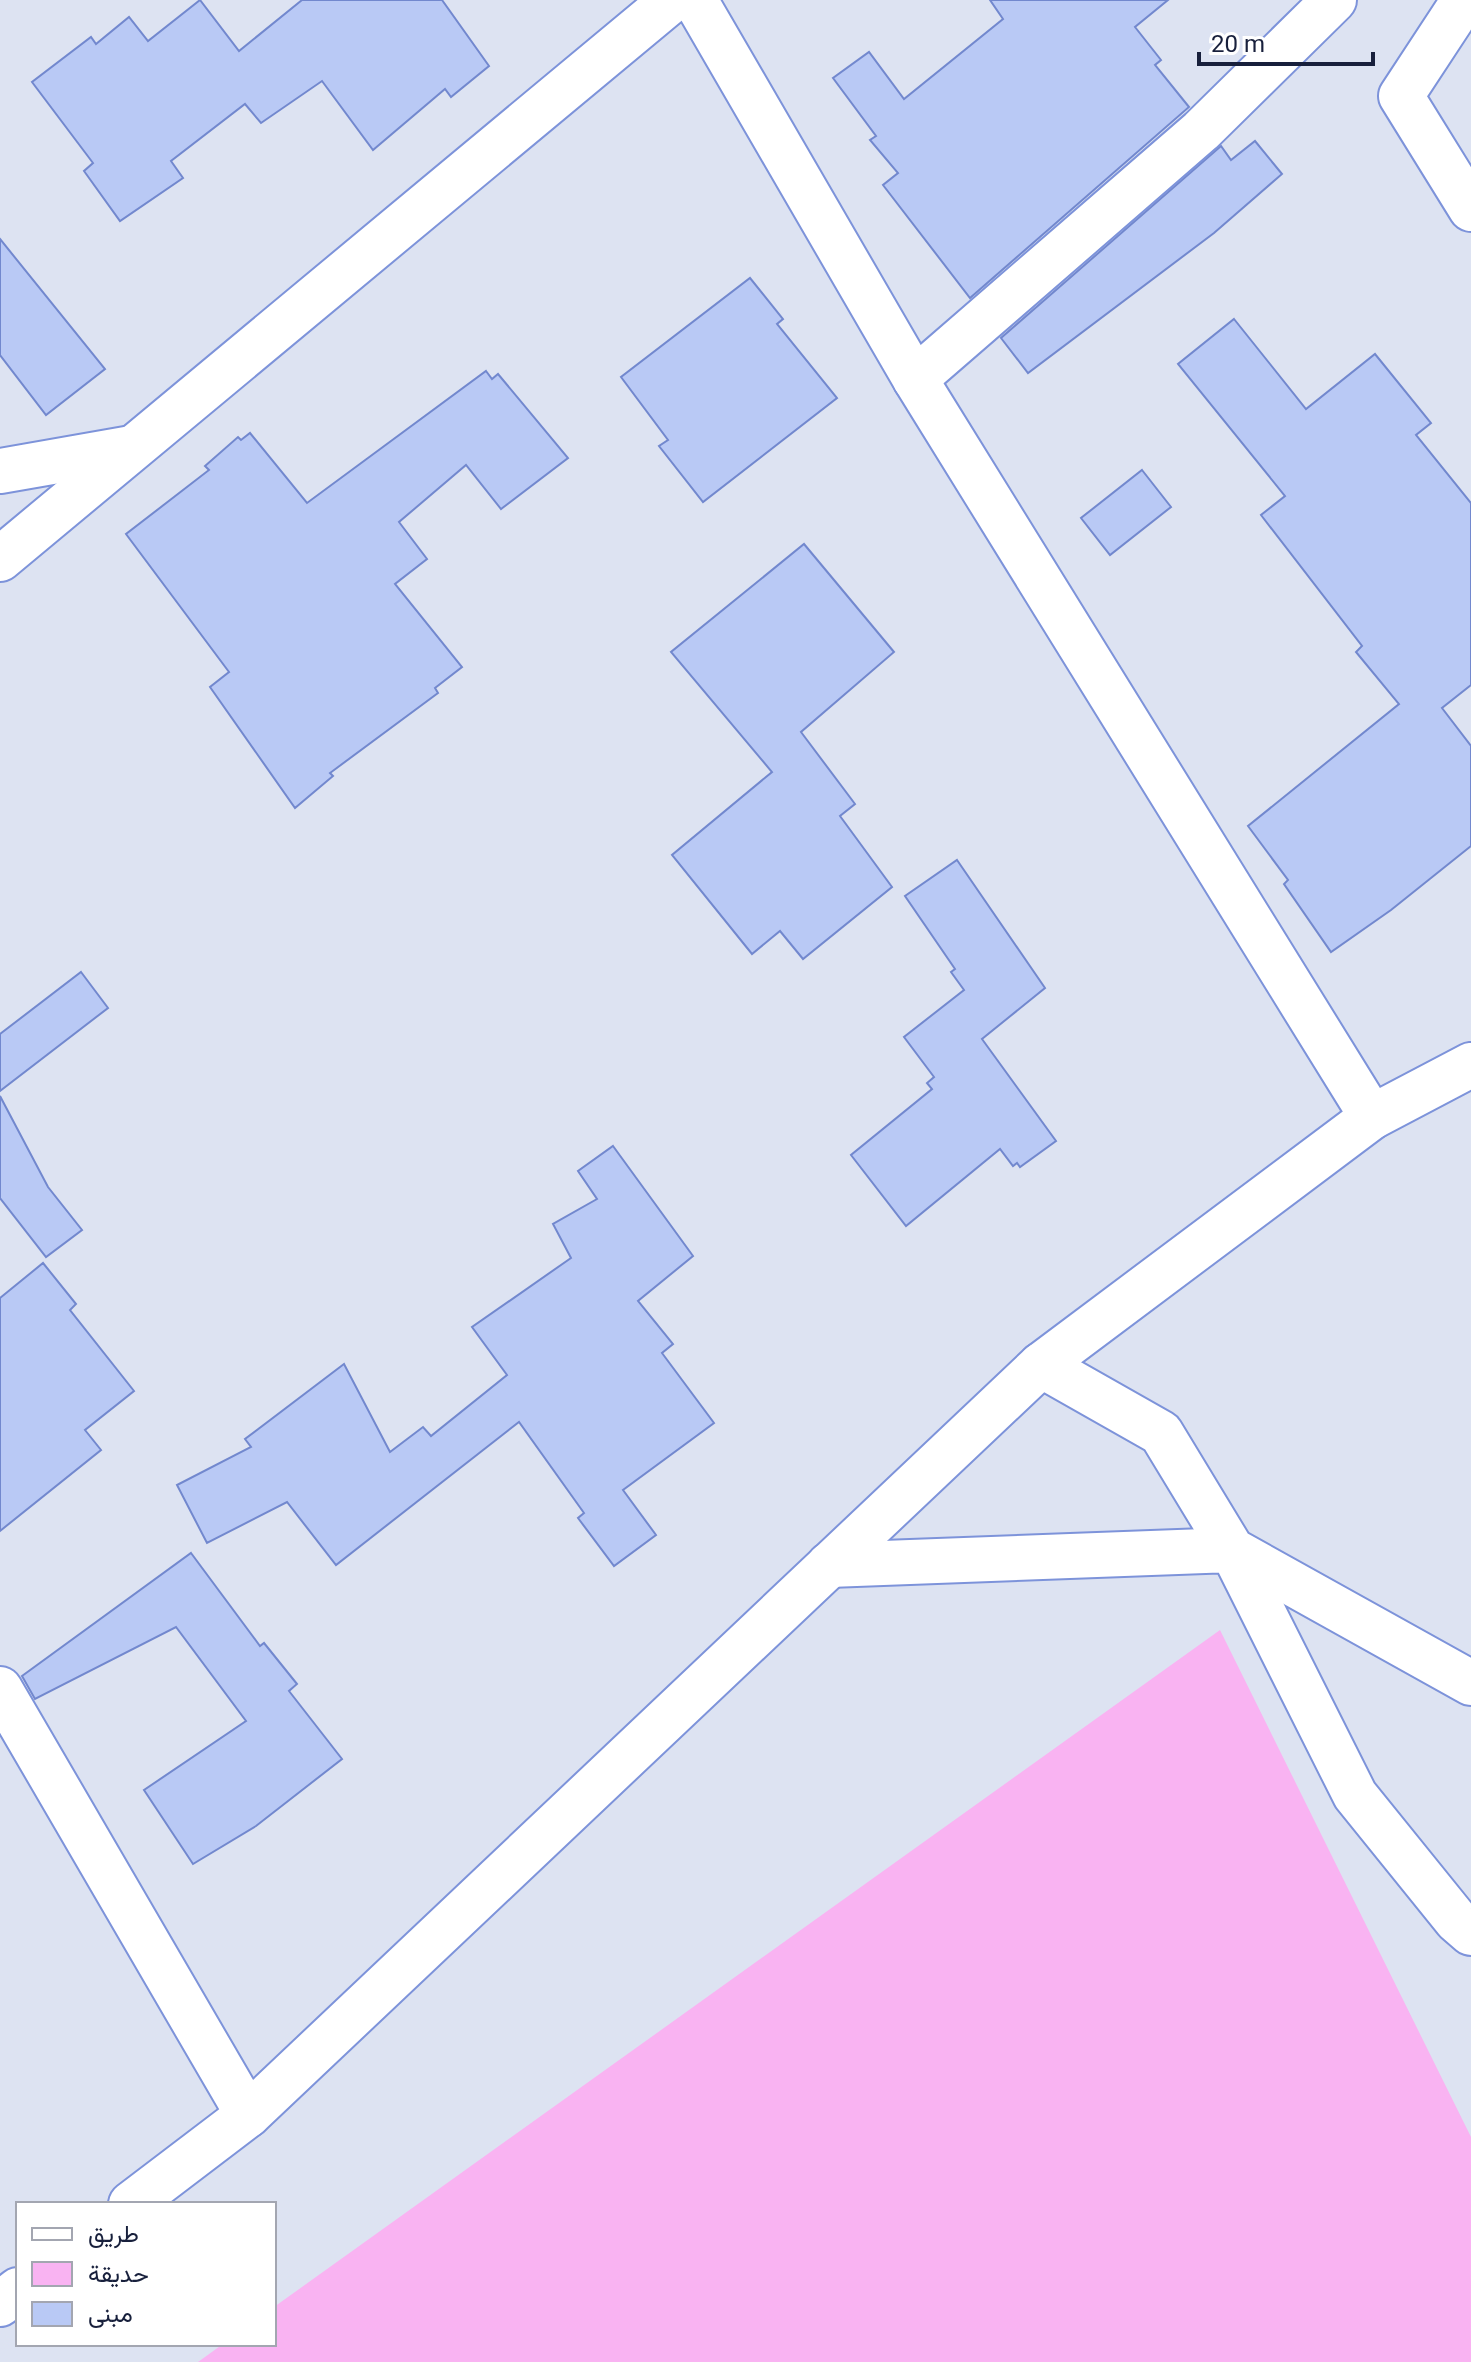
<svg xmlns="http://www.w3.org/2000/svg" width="1471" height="2362" font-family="Roboto,Vazirmatn,sans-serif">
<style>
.green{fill:#f9b3f2}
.building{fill:#b9c9f5;stroke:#7288ce;stroke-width:2}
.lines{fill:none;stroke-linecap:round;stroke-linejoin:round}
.street-casing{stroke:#7d93da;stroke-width:48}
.street{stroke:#fff;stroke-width:44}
</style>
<rect width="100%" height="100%" fill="#dde3f2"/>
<path class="green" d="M 1220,1630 L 1471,2137 L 1471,2362 L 198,2362 L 223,2344 L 274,2344 L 274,2307 Z"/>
<g class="building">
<path d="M 200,0 L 239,51 L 302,0 L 442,0 L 489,66 L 451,97 L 445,89 L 373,150 L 322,81 L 261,123 L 245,104 L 171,161 L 183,178 L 120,221 L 84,171 L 93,163 L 32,82 L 91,37 L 96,44 L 129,17 L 148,41 Z"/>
<path d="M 990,0 L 1168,0 L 1135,27 L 1161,60 L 1155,65 L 1189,107 L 970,298 L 883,185 L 898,173 L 870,140 L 876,136 L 833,78 L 869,52 L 904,99 L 1003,19 Z"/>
<path d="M 1255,141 L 1282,174 L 1214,233 L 1028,373 L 1001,338 L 1221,146 L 1231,160 Z"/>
<path d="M 0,239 L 105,369 L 46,415 L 0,355 Z"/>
<path d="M 750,278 L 783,319 L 777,324 L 837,398 L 703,502 L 659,446 L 668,440 L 621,377 Z"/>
<path d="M 1234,319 L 1306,409 L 1375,354 L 1431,423 L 1416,435 L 1471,503 L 1471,685 L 1442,708 L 1471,746 L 1471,846 L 1391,910 L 1331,952 L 1284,884 L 1288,880 L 1248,826 L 1399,704 L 1356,652 L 1362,646 L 1261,515 L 1285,496 L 1178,364 Z"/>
<path d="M 486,371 L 492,379 L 498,374 L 568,458 L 501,509 L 466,465 L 399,522 L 427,559 L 395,584 L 462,667 L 435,688 L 438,693 L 330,773 L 333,776 L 295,808 L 210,687 L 229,672 L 126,534 L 209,470 L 205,466 L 238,437 L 241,440 L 250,433 L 307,503 Z"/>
<path d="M 1142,470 L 1171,507 L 1110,555 L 1081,518 Z"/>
<path d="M 804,544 L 894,652 L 801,732 L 855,804 L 840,816 L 892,887 L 803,959 L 780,931 L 752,954 L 672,855 L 772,772 L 671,652 Z"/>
<path d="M 957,860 L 1045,988 L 982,1039 L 1056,1141 L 1020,1167 L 1017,1163 L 1013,1166 L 1000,1149 L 906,1226 L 851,1155 L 932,1089 L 927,1083 L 934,1077 L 904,1037 L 964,990 L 951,972 L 955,969 L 905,896 Z"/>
<path d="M 81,972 L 108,1008 L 0,1091 L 0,1034 Z"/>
<path d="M 0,1096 L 48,1187 L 82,1230 L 46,1257 L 0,1198 Z"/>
<path d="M 613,1146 L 693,1256 L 638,1301 L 673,1344 L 662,1353 L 714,1423 L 623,1490 L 656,1535 L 614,1566 L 578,1518 L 584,1513 L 519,1422 L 336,1565 L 287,1502 L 207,1543 L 177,1485 L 251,1447 L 245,1439 L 344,1364 L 390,1452 L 423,1427 L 431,1436 L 507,1375 L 472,1327 L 571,1258 L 553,1224 L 597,1199 L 578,1171 Z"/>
<path d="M 43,1263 L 76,1304 L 70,1310 L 134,1391 L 85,1430 L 101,1450 L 0,1531 L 0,1298 Z"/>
<path d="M 191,1553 L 260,1646 L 264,1643 L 297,1684 L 289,1691 L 342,1759 L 256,1826 L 193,1864 L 144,1790 L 246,1721 L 176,1627 L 35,1699 L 22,1676 Z"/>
</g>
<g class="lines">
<defs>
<g id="street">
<path d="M 695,0 L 915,379 L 1372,1117"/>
<path d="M 1464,0 L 1401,96 L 1471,209"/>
<path d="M 915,379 L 1201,131 L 1334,0"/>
<path d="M 0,471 L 132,448"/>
<path d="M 0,559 L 672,0"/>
<path d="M 1041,1365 L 1161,1433 L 1232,1550 L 1471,1683"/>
<path d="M 829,1565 L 1232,1550 L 1355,1795 L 1456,1920 L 1471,1933"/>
<path d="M 0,1689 L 248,2115"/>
<path d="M 131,2204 L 248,2115 L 1041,1365 L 1372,1117 L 1471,1065"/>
<path d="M 0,2304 L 18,2290"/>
</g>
</defs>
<use href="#street" class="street-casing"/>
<use href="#street" class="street"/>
</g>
<rect x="16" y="2202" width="260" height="144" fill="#ffffff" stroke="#a3a6b1" stroke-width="2"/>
<rect x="32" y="2228" width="40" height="12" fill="#ffffff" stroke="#a3a6b1" stroke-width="2"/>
<text x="88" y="2242" font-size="24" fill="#18203c">طريق</text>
<rect x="32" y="2262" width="40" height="24" fill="#f9b3f2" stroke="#a3a6b1" stroke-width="2"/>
<text x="88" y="2282" font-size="24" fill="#18203c">حديقة</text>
<rect x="32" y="2302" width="40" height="24" fill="#b9c9f5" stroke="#a3a6b1" stroke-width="2"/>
<text x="88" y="2322" font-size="24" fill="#18203c">مبنى</text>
<path d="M1199 52v12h174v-12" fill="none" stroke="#18203c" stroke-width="4"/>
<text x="1211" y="52" font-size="24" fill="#18203c" stroke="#ffffff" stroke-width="6" paint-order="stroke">20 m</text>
</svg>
